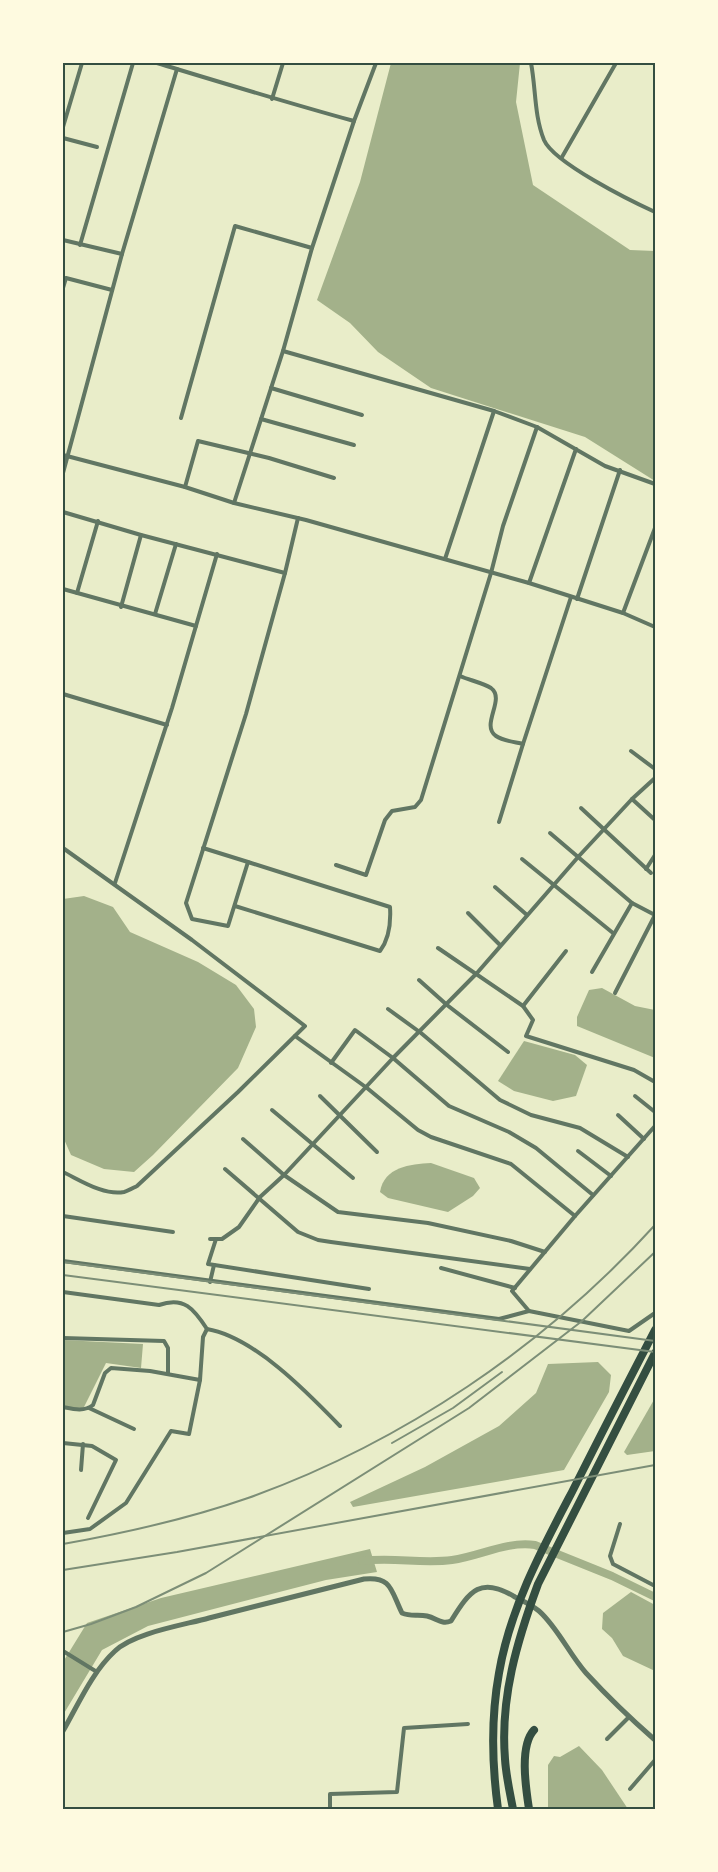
<svg xmlns="http://www.w3.org/2000/svg" width="718" height="1872" font-family="Roboto,sans-serif">
<style>
.water{fill:#a3b18a}
.lines{fill:none;stroke-linecap:round;stroke-linejoin:round}
.canal{stroke:#a3b18a;stroke-width:8}
.minor{stroke:#617663;stroke-width:4}
.tertiary{stroke:#617663;stroke-width:5}
.motorway{stroke:#344e41;stroke-width:8}
.rail{stroke:#7c8e77;stroke-width:2}
.neatline{fill:none;stroke:#344e41;stroke-width:2}
</style>
<rect width="100%" height="100%" fill="#e9edc9"/>
<g class="water">
<path d="M 391,63 L 520,63 L 516,102 L 533,185 L 630,250 L 655,251 L 655,481 L 585,437 L 431,388 L 378,352 L 350,323 L 317,300 L 360,182 Z"/>
<path d="M 84,896 L 113,907 L 130,932 L 198,962 L 236,985 L 254,1009 L 256,1027 L 238,1068 L 153,1155 L 134,1172 L 104,1169 L 71,1155 L 63,1137 L 63,899 Z"/>
<path d="M 602,988 L 635,1006 L 655,1010 L 655,1058 L 577,1026 L 577,1017 L 589,990 Z"/>
<path d="M 524,1041 L 575,1055 L 587,1065 L 576,1096 L 553,1101 L 514,1091 L 498,1081 Z"/>
<path d="M 431,1163 L 474,1178 L 480,1188 L 473,1196 L 448,1212 L 388,1198 L 380,1192 C 384,1167 410,1164 431,1163 Z"/>
<path d="M 63,1340 L 143,1344 L 141,1368 L 106,1363 L 83,1409 L 63,1406 Z"/>
<path d="M 598,1362 L 611,1375 L 609,1392 L 564,1470 L 353,1507 L 350,1502 L 425,1467 L 499,1426 L 536,1393 L 548,1364 Z"/>
<path d="M 655,1398 L 655,1451 L 627,1455 L 624,1452 Z"/>
<path d="M 370,1549 L 377,1572 L 326,1580 L 148,1626 L 102,1650 L 63,1715 L 63,1662 L 87,1623 L 161,1598 Z"/>
<path d="M 631,1592 L 655,1605 L 655,1671 L 623,1656 L 612,1638 L 602,1629 L 603,1613 Z"/>
<path d="M 579,1746 L 602,1770 L 628,1809 L 548,1809 L 548,1765 L 554,1756 L 560,1757 Z"/>
</g>
<g class="lines">
<path class="canal" d="M 362,1561 C 392,1557 423,1564 452,1560 C 481,1556 506,1541 535,1545 L 612,1576 L 655,1597"/>
<g class="minor">
<path d="M 157,63 C 223,83 288,103 354,121"/>
<path d="M 531,63 C 536,89 534,115 544,140 C 554,163 631,201 655,212"/>
<path d="M 272,99 L 283,63"/>
<path d="M 63,127 L 82,63"/>
<path d="M 63,138 L 97,147"/>
<path d="M 562,157 L 616,63"/>
<path d="M 63,240 L 122,254"/>
<path d="M 80,245 L 133,63"/>
<path d="M 63,288 L 66,278 L 112,290"/>
<path d="M 283,351 L 494,411 L 537,427 L 605,466 L 655,484"/>
<path d="M 271,388 L 362,415"/>
<path d="M 181,418 L 235,226 L 312,248"/>
<path d="M 261,419 L 354,445"/>
<path d="M 63,455 L 185,487 L 234,503 L 306,520 L 529,583 L 623,613 L 655,528"/>
<path d="M 63,473 L 122,254 L 177,69"/>
<path d="M 185,487 L 198,441 L 269,458 L 334,478"/>
<path d="M 234,503 L 283,351 L 312,248 L 354,121 L 376,63"/>
<path d="M 63,512 L 141,535 L 285,573 L 298,518"/>
<path d="M 445,559 L 494,411"/>
<path d="M 529,583 L 576,449"/>
<path d="M 63,589 L 196,626"/>
<path d="M 77,593 L 98,521"/>
<path d="M 577,599 L 620,470"/>
<path d="M 121,607 L 141,535"/>
<path d="M 623,613 L 655,627"/>
<path d="M 155,614 L 176,544"/>
<path d="M 460,676 C 469,680 483,683 491,688 C 506,699 480,725 496,736 C 503,741 515,742 523,744 L 571,597"/>
<path d="M 63,694 L 167,725"/>
<path d="M 631,751 L 655,769"/>
<path d="M 632,799 L 655,820"/>
<path d="M 581,808 L 651,873"/>
<path d="M 499,822 L 523,744"/>
<path d="M 550,833 L 632,903"/>
<path d="M 63,848 L 192,940 L 305,1026 L 238,1092 L 137,1186 C 133,1188 128,1191 124,1192 C 104,1196 80,1180 63,1172"/>
<path d="M 203,848 L 248,862"/>
<path d="M 522,859 L 613,933"/>
<path d="M 336,865 L 366,875 L 385,820 L 392,811 L 415,807 L 421,800 L 491,573 L 503,526 L 537,427"/>
<path d="M 646,869 L 655,855"/>
<path d="M 115,883 L 172,708 L 217,554"/>
<path d="M 495,887 L 527,915"/>
<path d="M 235,906 L 380,951 C 389,939 391,923 390,907 L 248,862 L 228,926 L 192,919 L 186,903 L 246,714 L 285,573"/>
<path d="M 468,913 L 500,945"/>
<path d="M 438,948 L 523,1006 L 533,1020 L 526,1036 L 634,1070 L 655,1082"/>
<path d="M 592,972 L 632,903 L 655,915"/>
<path d="M 419,980 L 447,1005 L 508,1052"/>
<path d="M 615,993 L 655,915"/>
<path d="M 523,1006 L 566,951"/>
<path d="M 388,1009 L 421,1033 L 500,1100 L 531,1115 L 580,1128 L 628,1157"/>
<path d="M 295,1036 L 367,1088 L 418,1130 L 431,1137 L 511,1164 L 575,1216"/>
<path d="M 331,1063 L 355,1030 L 393,1058 L 449,1106 L 509,1132 L 536,1148 L 593,1195"/>
<path d="M 320,1096 L 377,1152"/>
<path d="M 635,1096 L 655,1112"/>
<path d="M 272,1110 L 353,1178"/>
<path d="M 618,1115 L 644,1139"/>
<path d="M 243,1139 L 284,1175 L 338,1212 L 428,1223 L 511,1241 L 545,1252"/>
<path d="M 578,1151 L 611,1176"/>
<path d="M 225,1169 L 298,1232 L 318,1240 L 331,1242 L 530,1269"/>
<path d="M 63,1216 L 173,1232"/>
<path d="M 210,1239 L 222,1239 L 239,1227 L 260,1197 L 284,1175 L 393,1058 L 477,973 L 579,856 L 632,799 L 655,778"/>
<path d="M 216,1239 L 208,1264 L 369,1289"/>
<path d="M 63,1261 L 499,1319 L 529,1311 L 512,1291 L 575,1216 L 655,1126"/>
<path d="M 441,1268 L 515,1288"/>
<path d="M 210,1282 L 214,1265"/>
<path d="M 63,1292 L 159,1305 C 184,1296 194,1309 207,1329"/>
<path d="M 529,1311 L 629,1331 L 655,1313"/>
<path d="M 63,1338 L 164,1341 L 168,1348 L 168,1374"/>
<path d="M 63,1407 C 73,1409 84,1412 93,1405 L 105,1373 L 111,1368 L 150,1371 L 200,1380 L 203,1337 L 207,1329 C 254,1337 307,1392 340,1426"/>
<path d="M 89,1408 L 134,1429"/>
<path d="M 63,1443 L 92,1446 L 116,1460 L 88,1518"/>
<path d="M 81,1470 L 83,1444"/>
<path d="M 620,1524 L 610,1556 L 613,1564 L 655,1586"/>
<path d="M 63,1533 L 90,1529 L 126,1503 L 171,1431 L 189,1434 L 200,1380"/>
<path d="M 63,1651 L 97,1672"/>
<path d="M 607,1739 L 629,1717"/>
<path d="M 630,1789 L 655,1760"/>
<path d="M 330,1809 L 330,1794 L 397,1792 L 404,1728 L 468,1724"/>
</g>
<path class="tertiary" d="M 63,1731 C 78,1705 92,1672 115,1651 C 133,1633 184,1625 209,1618 C 261,1605 312,1592 364,1579 C 392,1576 391,1591 402,1613 C 411,1617 418,1614 427,1616 C 437,1618 441,1625 451,1621 C 470,1590 481,1576 515,1597 C 523,1601 532,1605 539,1611 C 558,1628 569,1654 586,1673 C 608,1697 631,1719 655,1740"/>
<g class="motorway">
<path d="M 498,1809 C 492,1765 491,1717 499,1673 C 510,1608 542,1549 572,1492 C 599,1438 627,1384 655,1330"/>
<path d="M 513,1809 C 510,1793 506,1776 505,1759 C 500,1698 517,1641 538,1584 L 655,1353"/>
<path d="M 529,1809 C 526,1789 519,1746 534,1730"/>
</g>
<g class="rail">
<path d="M 63,1262 L 655,1341"/>
<path d="M 63,1275 L 655,1352"/>
<path d="M 392,1443 L 453,1408 L 502,1372"/>
<path d="M 63,1544 C 125,1533 188,1519 248,1498 C 402,1443 545,1346 655,1225"/>
<path d="M 63,1570 L 177,1552 L 655,1465"/>
<path d="M 63,1632 L 91,1624 L 136,1607 L 206,1573 L 469,1408 L 582,1321 L 655,1252"/>
</g>
</g>
<rect width="718" height="1872" fill="none" stroke="#fefae0" stroke-width="129"/>
<rect x="64" y="64" width="590" height="1744" class="neatline"/>
</svg>
